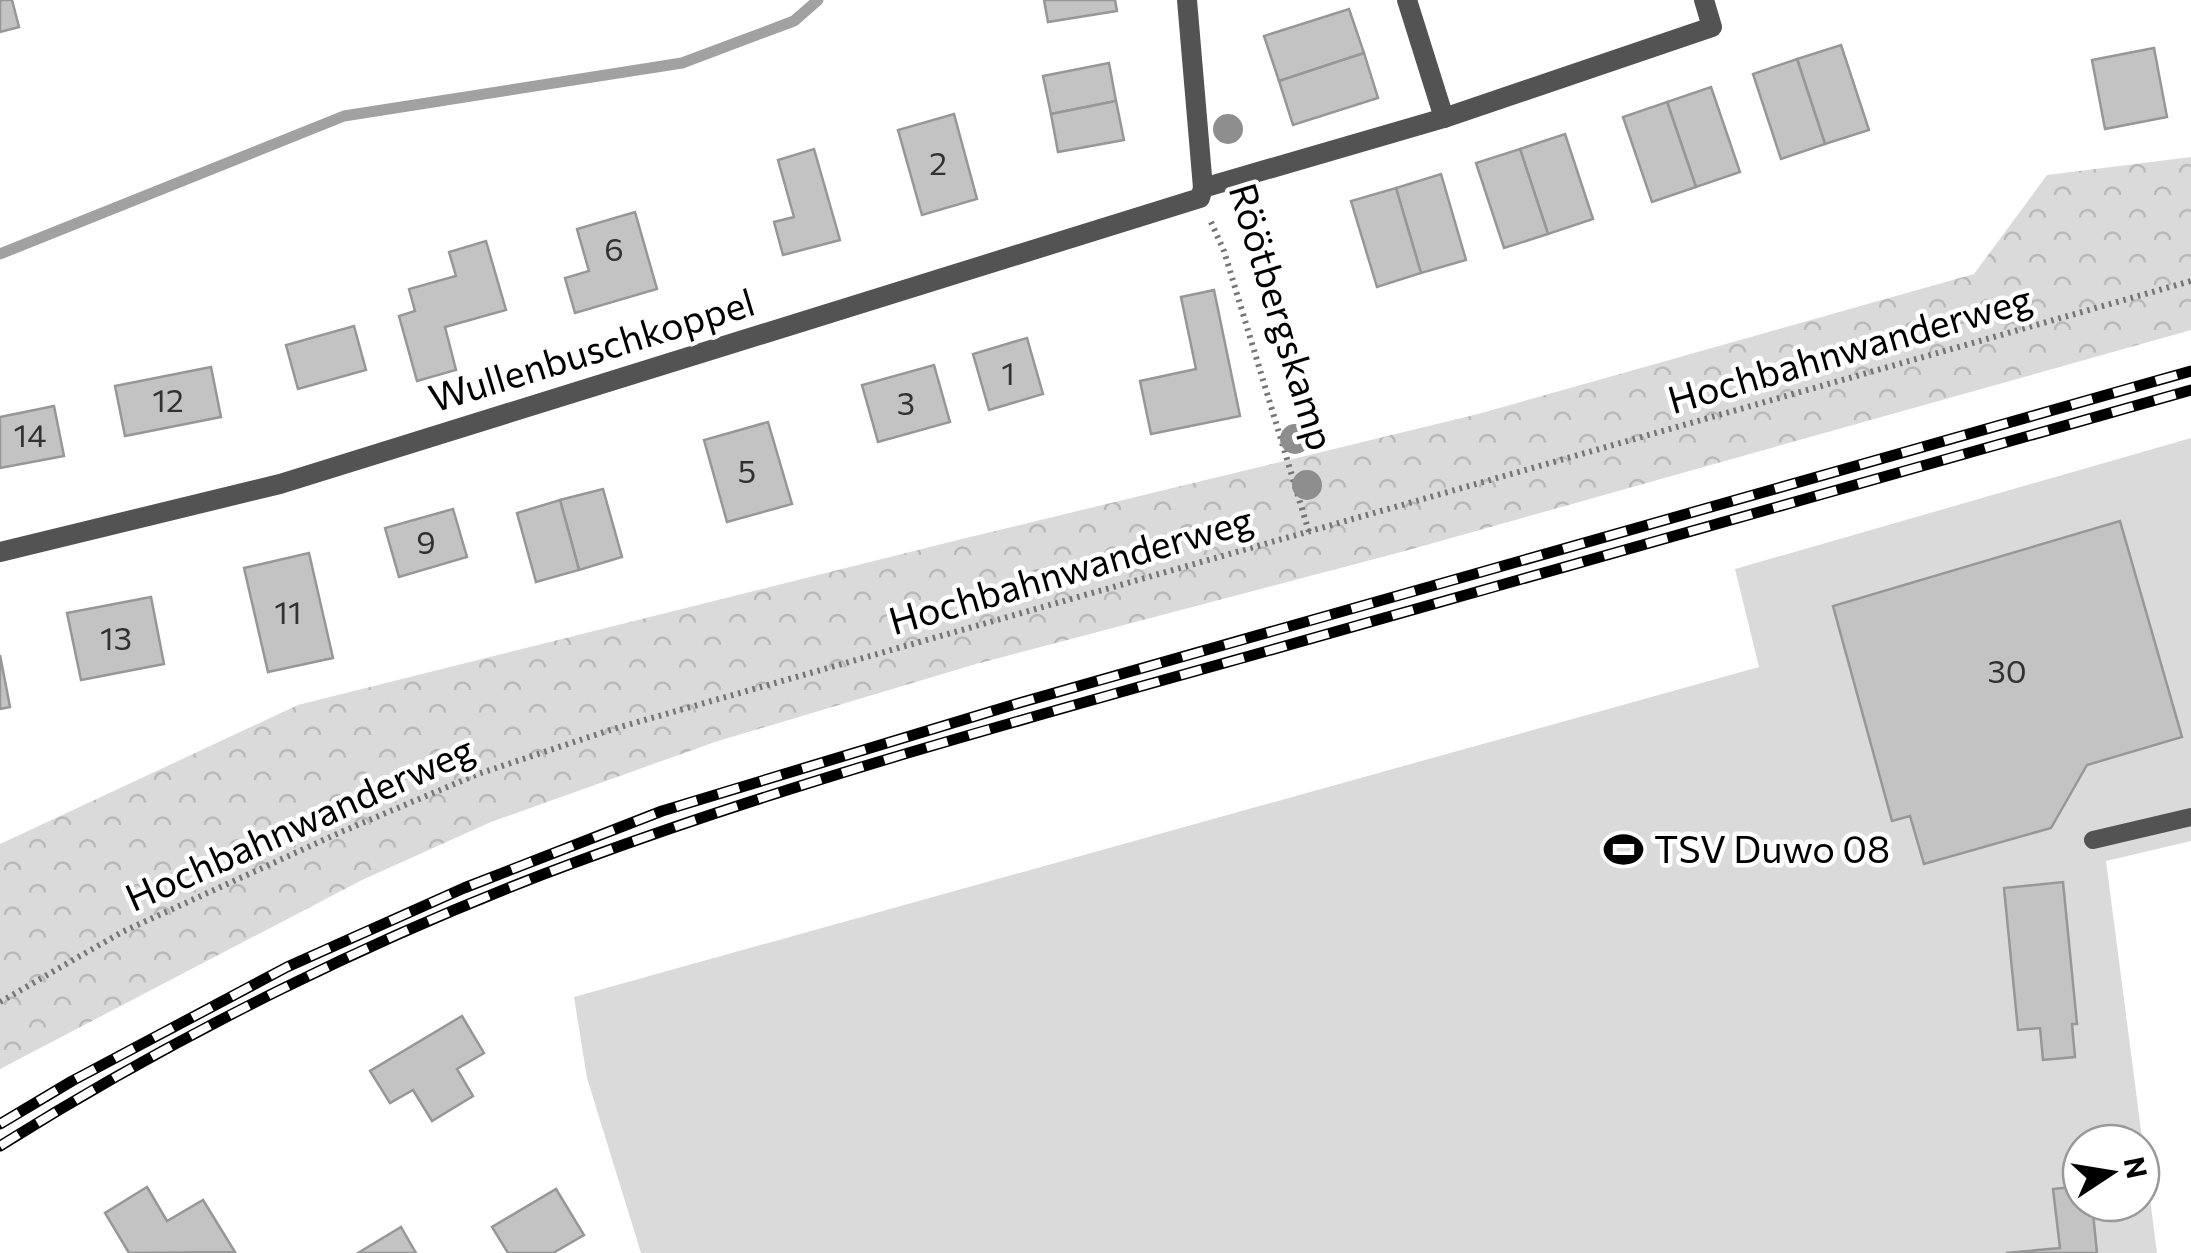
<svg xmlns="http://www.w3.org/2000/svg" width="2191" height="1253" font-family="Commissioner,sans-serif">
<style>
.park{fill:url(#park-crowns)}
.garden{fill:#dadada;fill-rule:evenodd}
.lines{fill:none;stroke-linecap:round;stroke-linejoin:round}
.stream{stroke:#a1a1a1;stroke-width:11}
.building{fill:#c3c3c3;stroke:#979797;stroke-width:2.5}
.path{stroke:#757575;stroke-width:6;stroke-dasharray:2.5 5;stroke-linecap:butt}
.service{stroke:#535353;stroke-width:18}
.minor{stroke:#535353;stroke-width:20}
.rail-casing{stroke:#000;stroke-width:11}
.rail{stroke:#fff;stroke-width:8;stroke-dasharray:22;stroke-linecap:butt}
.tree{fill:#8e8e8e}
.labels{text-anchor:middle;stroke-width:9;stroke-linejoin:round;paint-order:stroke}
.number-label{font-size:32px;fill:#313131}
.street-label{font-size:38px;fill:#000;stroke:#fff}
.poi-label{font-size:38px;fill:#000;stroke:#fff;text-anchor:start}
</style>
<defs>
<pattern id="park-crowns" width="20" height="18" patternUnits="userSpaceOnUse" patternTransform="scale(2.5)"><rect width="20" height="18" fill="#dadada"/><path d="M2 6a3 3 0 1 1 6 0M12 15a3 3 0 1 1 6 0" fill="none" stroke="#b9b9b9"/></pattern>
</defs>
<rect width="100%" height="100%" fill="#fff"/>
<path class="park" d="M 2191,157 L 2191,330 L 1405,551 L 976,664 L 715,742 L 491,822 L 362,880 L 0,1069 L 0,844 L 298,705 L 966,538 L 1478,414 L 1974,274 L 2047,175 Z"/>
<path class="garden" d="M 2191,438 L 2191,841 L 2106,861 L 2157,1253 L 641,1253 L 587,1078 L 574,997 L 1759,667 L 1735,569 ZM 2081,1143 L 2141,1143 L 2141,1203 L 2081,1203 Z"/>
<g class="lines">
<path class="stream" d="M 0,254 L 344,116 L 682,63 L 794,21 L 818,0"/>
</g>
<g class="building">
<path d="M 0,0 L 12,0 L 19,27 L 0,32 Z"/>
<path d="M 1044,0 L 1115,0 L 1117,11 L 1048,22 Z"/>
<path d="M 1349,9 L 1364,53 L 1279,81 L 1264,36 Z"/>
<path d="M 1841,45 L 1869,130 L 1825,144 L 1797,59 Z"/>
<path d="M 2154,48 L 2167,117 L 2105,129 L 2092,60 Z"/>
<path d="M 1364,53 L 1378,98 L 1293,125 L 1279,81 Z"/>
<path d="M 1797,59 L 1825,144 L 1781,159 L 1753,74 Z"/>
<path d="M 1109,63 L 1116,101 L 1051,114 L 1043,76 Z"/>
<path d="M 1711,87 L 1740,172 L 1696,187 L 1667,102 Z"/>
<path d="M 1116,101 L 1124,140 L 1058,152 L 1051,114 Z"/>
<path d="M 1667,102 L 1696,187 L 1652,202 L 1623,117 Z"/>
<path d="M 954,114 L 977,199 L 922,215 L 898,130 Z"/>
<path d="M 1565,134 L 1593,219 L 1548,234 L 1520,149 Z"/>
<path d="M 814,149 L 840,240 L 783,255 L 774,222 L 794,217 L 778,160 Z"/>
<path d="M 1520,149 L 1548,234 L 1504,248 L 1476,163 Z"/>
<path d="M 1441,174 L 1466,260 L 1421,273 L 1396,188 Z"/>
<path d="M 1396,188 L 1421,273 L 1377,287 L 1351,201 Z"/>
<path d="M 635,212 L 657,289 L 575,313 L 565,278 L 589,271 L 577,229 Z"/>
<path d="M 486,241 L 506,310 L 445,327 L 456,370 L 417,381 L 399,316 L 415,311 L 409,289 L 456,276 L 449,252 Z"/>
<path d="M 1214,290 L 1240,416 L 1151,434 L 1140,381 L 1196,369 L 1181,297 Z"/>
<path d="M 354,326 L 366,370 L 298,389 L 286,345 Z"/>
<path d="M 1027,338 L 1043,394 L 989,410 L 973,354 Z"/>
<path d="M 934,365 L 950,422 L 878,442 L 862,385 Z"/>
<path d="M 211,367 L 221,417 L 125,436 L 115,386 Z"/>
<path d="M 54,406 L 64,456 L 0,468 L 0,417 Z"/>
<path d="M 768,422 L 792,504 L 727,522 L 704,440 Z"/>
<path d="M 603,489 L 622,557 L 579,570 L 560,500 Z"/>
<path d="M 560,500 L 579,570 L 536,582 L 517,513 Z"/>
<path d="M 453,509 L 467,557 L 399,577 L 385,528 Z"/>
<path d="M 2120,521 L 2182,737 L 2087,765 L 2051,828 L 1924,864 L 1910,816 L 1892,821 L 1833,606 Z"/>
<path d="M 309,553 L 333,658 L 268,672 L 244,568 Z"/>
<path d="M 151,597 L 164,664 L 81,680 L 67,613 Z"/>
<path d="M 0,655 L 10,707 L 0,709 Z"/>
<path d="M 2063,882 L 2077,1024 L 2072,1024 L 2075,1057 L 2043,1060 L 2040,1028 L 2018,1030 L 2004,888 Z"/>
<path d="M 462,1016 L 484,1053 L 457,1069 L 473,1096 L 432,1121 L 413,1090 L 390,1103 L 370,1071 Z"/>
<path d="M 2081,1186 L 2081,1203 L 2092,1203 L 2097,1253 L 2006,1253 L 2060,1248 L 2053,1189 Z"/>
<path d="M 147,1187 L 167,1221 L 203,1200 L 235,1252 L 129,1253 L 105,1213 Z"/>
<path d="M 556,1189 L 584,1235 L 553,1253 L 508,1253 L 492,1227 Z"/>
<path d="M 401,1227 L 416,1253 L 358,1253 Z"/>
</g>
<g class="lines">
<g class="path">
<path d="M 1211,222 L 1224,251 L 1309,532"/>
<path d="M 0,1002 L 122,932 L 341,832 L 478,774 L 613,729 L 2191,281"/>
</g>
<path class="service" d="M 2093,840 L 2191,817"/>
<g class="minor">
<path d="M 1407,0 L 1444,118"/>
<path d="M 1203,188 L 1444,118 L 1712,27 L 1704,0"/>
<path d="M 0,552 L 280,484 L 1200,198 L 1203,188 L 1187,0"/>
</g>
<defs>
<g id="rail">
<path d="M 0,1124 L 72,1081 L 287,967 L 464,888 L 662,811 L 1019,703 L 2191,371"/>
<path d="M 0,1146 C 177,1035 380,934 576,862 C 795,781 1021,720 1246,657 C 1561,568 1876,479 2191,390"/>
</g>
</defs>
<use href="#rail" class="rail-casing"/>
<use href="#rail" class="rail"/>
</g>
<g class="tree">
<circle cx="1228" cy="129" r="15"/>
<circle cx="1295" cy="439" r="15"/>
<circle cx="1307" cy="485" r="15"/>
</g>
<defs>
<symbol id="stadium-bare" viewBox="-9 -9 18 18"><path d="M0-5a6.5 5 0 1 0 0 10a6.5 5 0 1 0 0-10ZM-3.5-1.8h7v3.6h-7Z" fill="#000" stroke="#fff" stroke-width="2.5" paint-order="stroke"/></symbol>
</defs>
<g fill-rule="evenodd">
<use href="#stadium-bare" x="1596" y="822" width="55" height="55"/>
</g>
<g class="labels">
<g class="number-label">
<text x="938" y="175">2</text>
<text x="614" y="261">6</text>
<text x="1008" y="385">1</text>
<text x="168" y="412">12</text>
<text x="906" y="415">3</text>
<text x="30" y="447">14</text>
<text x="747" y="483">5</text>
<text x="426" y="554">9</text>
<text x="288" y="624">11</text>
<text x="116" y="650">13</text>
<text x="2007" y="683">30</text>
</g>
<g class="street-label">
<text transform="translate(1281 317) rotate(73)" y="13">Röötbergskamp</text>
<text transform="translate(1850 350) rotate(-16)" y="13">Hochbahnwanderweg</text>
<text transform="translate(592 351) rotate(-17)" y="13">Wullenbuschkoppel</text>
<text transform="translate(1071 571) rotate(-16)" y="13">Hochbahnwanderweg</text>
<text transform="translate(300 824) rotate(-24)" y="13">Hochbahnwanderweg</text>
</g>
<g class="poi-label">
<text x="1654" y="863">TSV Duwo 08</text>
</g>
</g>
<g transform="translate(2111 1173) rotate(78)"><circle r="48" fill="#ffffff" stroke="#999999" stroke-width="2.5"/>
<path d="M0-8L18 38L0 25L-18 38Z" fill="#000000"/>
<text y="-15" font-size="28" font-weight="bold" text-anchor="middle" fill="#000000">N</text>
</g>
</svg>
